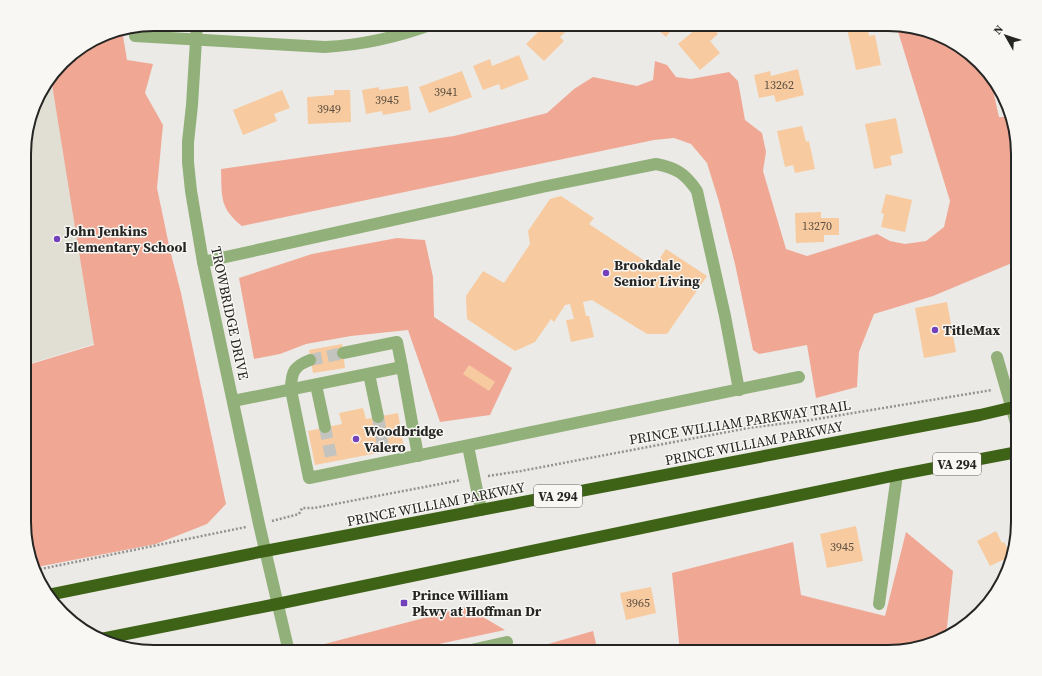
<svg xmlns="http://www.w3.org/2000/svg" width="1042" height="676" font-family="'Source Serif 4',serif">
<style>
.built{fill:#e1dfd4}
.green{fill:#f0a895}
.building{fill:#f7cb9f}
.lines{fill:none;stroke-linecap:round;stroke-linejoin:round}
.minor-tunnel{stroke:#c3c3bf;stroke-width:12;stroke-dasharray:12 6;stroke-linecap:butt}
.path{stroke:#939290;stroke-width:2.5;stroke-dasharray:2 2;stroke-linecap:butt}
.minor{stroke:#92b079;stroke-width:12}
.highway{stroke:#3f6316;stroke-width:12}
.poi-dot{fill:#7341b9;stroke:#f8f7f3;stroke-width:1.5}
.labels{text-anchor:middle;stroke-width:3;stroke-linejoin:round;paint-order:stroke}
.number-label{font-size:12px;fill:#5a4e43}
.shield{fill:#f8f7f3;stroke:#646462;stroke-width:1}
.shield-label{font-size:13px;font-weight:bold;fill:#252524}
.poi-label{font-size:14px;font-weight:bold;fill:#252524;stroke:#f8f7f3;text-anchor:start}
.street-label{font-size:14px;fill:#252524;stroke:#f8f7f3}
.rim{fill:none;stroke:#252524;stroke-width:2}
</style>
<rect width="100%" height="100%" fill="#ebeae6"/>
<path class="built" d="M 59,68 L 107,340 L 25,365 L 25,137 L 37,96 Z"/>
<g class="green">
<path d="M 896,25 L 930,31 L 961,46 L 990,77 L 999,117 L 1009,117 L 1018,146 L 1018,259 L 1012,263 L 933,296 L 874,314 L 859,352 L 857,387 L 816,398 L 807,345 L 759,354 L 753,350 L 735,264 L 719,202 L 707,163 L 691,144 L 674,138 L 654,140 L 242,226 C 219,208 222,196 221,169 L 454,136 L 547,113 L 574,89 L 593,77 L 637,86 L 653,80 L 655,61 L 667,65 L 676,77 L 691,79 L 729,72 L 738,81 L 745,120 L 762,133 L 766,152 L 763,171 L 786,249 L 807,256 L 877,234 L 890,241 L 905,244 L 926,241 L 944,227 L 950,201 Z"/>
<path d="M 122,30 L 127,60 L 153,64 L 145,93 L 163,125 L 157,188 L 170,250 L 181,293 L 226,504 L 207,524 L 156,544 L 37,567 L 34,565 L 25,539 L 25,379 L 31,364 L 94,345 L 51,78 L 68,56 L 104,34 Z"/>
<path d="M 397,238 L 425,240 L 433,277 L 434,317 L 512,368 L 490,415 L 440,422 L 408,330 L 351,336 L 306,344 L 280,354 L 254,359 L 239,278 L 312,254 Z"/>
<path d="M 906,532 L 953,571 L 946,637 L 896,652 L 680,652 L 672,573 L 793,542 L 801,595 L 885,616 Z"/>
<path d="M 466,607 L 505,630 L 401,652 L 307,652 L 309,648 Z"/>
<path d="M 593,631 L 598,652 L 524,651 Z"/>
</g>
<g class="building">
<path d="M 546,24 L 573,25 L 560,37 L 564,41 L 544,61 L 526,44 Z"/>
<path d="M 651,24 L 676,24 L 666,37 Z"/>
<path d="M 702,24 L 709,24 L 718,34 L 710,41 L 720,53 L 700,70 L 678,44 Z"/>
<path d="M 846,24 L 867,24 L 869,36 L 875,35 L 881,65 L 856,70 Z"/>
<path d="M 519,55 L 529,79 L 501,90 L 499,84 L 483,90 L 473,66 L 490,59 L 492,66 Z"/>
<path d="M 798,69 L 804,95 L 776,102 L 774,95 L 759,98 L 754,75 L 770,71 L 771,76 Z"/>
<path d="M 462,71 L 472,97 L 429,113 L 419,87 Z"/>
<path d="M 408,86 L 411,110 L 383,115 L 382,111 L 366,114 L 362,90 L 379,87 L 379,90 Z"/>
<path d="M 282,90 L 290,108 L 274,114 L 277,121 L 243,135 L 233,110 Z"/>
<path d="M 334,90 L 350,90 L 351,122 L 308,124 L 307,97 L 334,95 Z"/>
<path d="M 896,118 L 903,153 L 890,156 L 892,165 L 874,169 L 865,124 Z"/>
<path d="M 802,126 L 806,142 L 809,141 L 815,169 L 795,173 L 793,165 L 785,167 L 777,131 Z"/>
<path d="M 886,194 L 912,200 L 905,232 L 881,227 L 884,214 L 881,213 Z"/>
<path d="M 561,196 L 594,218 L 589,224 L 654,267 L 666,249 L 707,276 L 667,334 L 647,334 L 592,300 L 583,302 L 586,316 L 589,316 L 594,337 L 571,342 L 566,320 L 574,319 L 570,304 L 565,305 L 554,322 L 551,319 L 535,342 L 515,351 L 467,319 L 466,296 L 483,271 L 504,283 L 530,244 L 528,231 L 550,199 Z"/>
<path d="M 821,212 L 821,218 L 839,218 L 839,235 L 824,235 L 824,242 L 796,243 L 795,213 Z"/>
<path d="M 947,302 L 956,352 L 924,358 L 915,308 Z"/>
<path d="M 342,344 L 345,368 L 313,373 L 309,350 Z"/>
<path d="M 469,365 L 495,382 L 489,391 L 463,374 Z"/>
<path d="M 363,408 L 366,419 L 398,413 L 404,448 L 315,465 L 308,431 L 342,424 L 339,413 Z"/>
<path d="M 856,526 L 863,561 L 827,568 L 820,534 Z"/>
<path d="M 996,531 L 1002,543 L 1004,542 L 1010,553 L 1009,557 L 990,566 L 977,541 Z"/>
<path d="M 651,587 L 656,613 L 626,620 L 620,593 Z"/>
</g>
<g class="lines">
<g class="minor-tunnel">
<path d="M 310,360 L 343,353"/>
<path d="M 378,417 L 384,452"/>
<path d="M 325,427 L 332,462"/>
</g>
<g class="path">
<path d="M 488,476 L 521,471 L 748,428 L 811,420 L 992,390"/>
<path d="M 272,521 L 299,514 L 302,508 L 314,508 L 461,480"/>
<path d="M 36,570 L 246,527"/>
</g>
<g class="minor">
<path d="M 197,24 L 192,105 L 188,142 L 188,162 L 191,191 L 203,262 L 259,524 L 289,652"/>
<path d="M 135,36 L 325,47 C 363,45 398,37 433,24"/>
<path d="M 203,262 L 542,187 L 656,164 C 676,168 685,173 697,191 L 725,316 L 739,390"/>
<path d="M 343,353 L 397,342 L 402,367"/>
<path d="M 997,357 L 1018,430"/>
<path d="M 310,360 C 294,366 291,372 291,390 L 309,478 L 799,377"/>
<path d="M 369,374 L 378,417"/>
<path d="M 316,385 L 325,427"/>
<path d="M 233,401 L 402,367 L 418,456"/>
<path d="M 468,446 L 481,510"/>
<path d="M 879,604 L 897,475"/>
<path d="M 462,652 L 507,642"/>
</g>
<g class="highway">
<path d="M 48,595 L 265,551 L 980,415 L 1018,406"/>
<path d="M 101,639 L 277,604 L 897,475 L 1018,452"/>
</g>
</g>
<g class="poi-dot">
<circle cx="57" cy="239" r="4"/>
<circle cx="606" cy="273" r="4"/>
<circle cx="935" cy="330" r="4"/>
<circle cx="356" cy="439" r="4"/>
<rect x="400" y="599" width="8" height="8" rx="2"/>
</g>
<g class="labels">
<g class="number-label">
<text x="779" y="89">13262</text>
<text x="446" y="96">3941</text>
<text x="387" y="104">3945</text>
<text x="329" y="113">3949</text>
<text x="817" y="230">13270</text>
<text x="842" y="551">3945</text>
<text x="638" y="607">3965</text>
</g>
<g class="shield">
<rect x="933" y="453" width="48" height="22" rx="3"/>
<rect x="534" y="485" width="48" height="22" rx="3"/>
</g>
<g class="shield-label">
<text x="957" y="469">VA 294</text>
<text x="558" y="501">VA 294</text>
</g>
<g class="poi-label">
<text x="65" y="236">John Jenkins<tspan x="65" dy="16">Elementary School</tspan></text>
<text x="614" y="270">Brookdale<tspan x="614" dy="16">Senior Living</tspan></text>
<text x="943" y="335">TitleMax</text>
<text x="364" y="436">Woodbridge<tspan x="364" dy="16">Valero</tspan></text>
<text x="412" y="600">Prince William<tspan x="412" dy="16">Pkwy at Hoffman Dr</tspan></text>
</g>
<g class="street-label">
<text transform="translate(230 313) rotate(78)" y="5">TROWBRIDGE DRIVE</text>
<text transform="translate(740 422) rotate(-9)" y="5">PRINCE WILLIAM PARKWAY TRAIL</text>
<text transform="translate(754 443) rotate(-11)" y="5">PRINCE WILLIAM PARKWAY</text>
<text transform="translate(436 504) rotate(-11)" y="5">PRINCE WILLIAM PARKWAY</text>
</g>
</g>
<path d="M0 0H1042V676H0ZM154 31H888A123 123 0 0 1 1011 154V522A123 123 0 0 1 888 645H154A123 123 0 0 1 31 522V154A123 123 0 0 1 154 31Z" fill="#f8f7f3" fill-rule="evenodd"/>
<path class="rim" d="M154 31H888A123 123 0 0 1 1011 154V522A123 123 0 0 1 888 645H154A123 123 0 0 1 31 522V154A123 123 0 0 1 154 31Z"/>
<g transform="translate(1006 36) rotate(309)" stroke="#f8f7f3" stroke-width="3" paint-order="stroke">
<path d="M0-3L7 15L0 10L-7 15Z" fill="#252524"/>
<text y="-6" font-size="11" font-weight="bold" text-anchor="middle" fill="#252524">N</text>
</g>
</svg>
